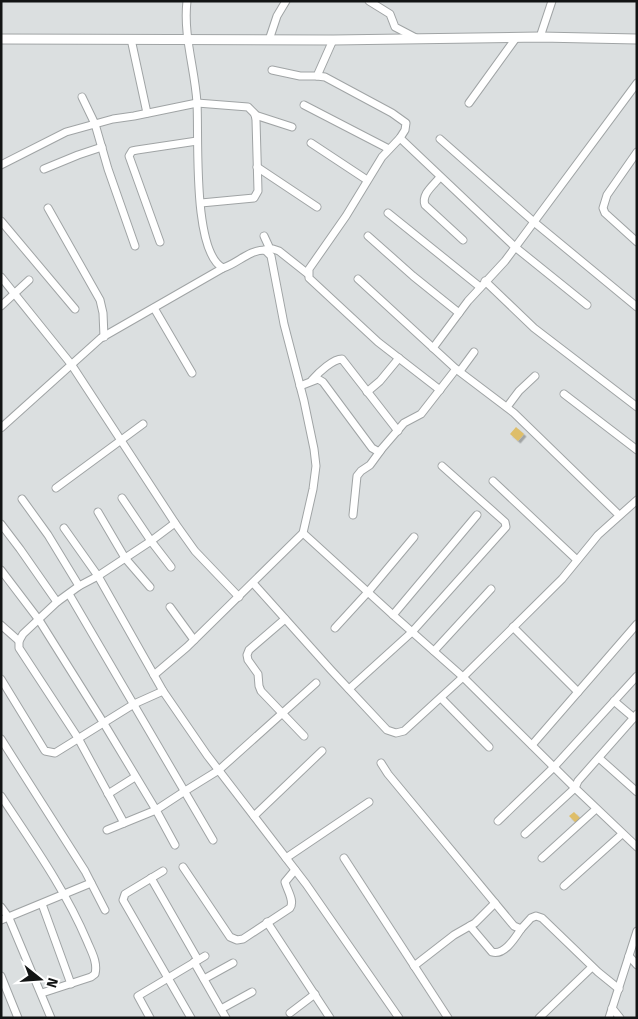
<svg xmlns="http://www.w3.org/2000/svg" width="638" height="1019" font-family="'Fira Sans',sans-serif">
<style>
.building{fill:#debe69;filter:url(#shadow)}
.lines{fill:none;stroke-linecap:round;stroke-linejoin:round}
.minor-casing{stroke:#a0a4a5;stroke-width:9}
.tertiary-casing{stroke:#a0a4a5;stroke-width:11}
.minor{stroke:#fff;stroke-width:7}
.tertiary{stroke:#fff;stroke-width:9}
</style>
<defs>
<filter id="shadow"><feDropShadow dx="2.5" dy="2.5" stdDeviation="0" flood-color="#0004"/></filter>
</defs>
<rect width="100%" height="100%" fill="#dbdfe0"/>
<g class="building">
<path d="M 516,427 L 524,434 L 518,441 L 510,434 Z"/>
<path d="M 574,812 L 581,819 L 576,823 L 569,816 Z"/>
</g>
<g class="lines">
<defs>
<g id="minor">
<path d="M 369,1 L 390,14 L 395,27 L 416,38"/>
<path d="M 540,37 L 552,1"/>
<path d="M 131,39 L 147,113"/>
<path d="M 269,40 L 277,16 L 286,1"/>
<path d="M 272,70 L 300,76 L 317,76 L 333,40"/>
<path d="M 317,76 L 325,77 L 392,113 L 406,123 L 405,130 L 400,138 L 382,157 L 346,216 L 309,269 L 309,278 L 378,342 L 440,390"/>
<path d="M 82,97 L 95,124 L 108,169 L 135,246"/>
<path d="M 469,103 L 516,38"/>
<path d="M 304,105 L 389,149"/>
<path d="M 255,115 L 292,127"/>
<path d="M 400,138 L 515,247 L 587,305"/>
<path d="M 440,139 L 534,222 L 637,307"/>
<path d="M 311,143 L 367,180"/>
<path d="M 637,152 L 607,195 L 603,208 L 605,213 L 637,242"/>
<path d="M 1,165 L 66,132 L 113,119 L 134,116 L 197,103 L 248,107 L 255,114 L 256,120 L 258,191 L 254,198 L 201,203"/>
<path d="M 257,167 L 317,207"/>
<path d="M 44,169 L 78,155 L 102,147"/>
<path d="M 440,177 C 434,185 421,194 425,205 L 463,240"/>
<path d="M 48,208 L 100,300 L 103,313 L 104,337"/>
<path d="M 388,213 L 480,287"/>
<path d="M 1,221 L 75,309"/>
<path d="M 264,236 L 270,249"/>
<path d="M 368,236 L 413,276 L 459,313"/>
<path d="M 160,242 L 129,156 L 132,151 L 137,150 L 197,141"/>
<path d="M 265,250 L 273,249 L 279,251 L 308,274"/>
<path d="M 1,277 L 71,364 L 175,523 L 195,551 L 239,597"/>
<path d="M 358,279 L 456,369 L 514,413 L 619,515"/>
<path d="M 485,281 L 534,328 L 637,407"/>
<path d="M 1,306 L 29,280"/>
<path d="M 154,308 L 192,373"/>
<path d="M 433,348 L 468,301 L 505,261 L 637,83"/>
<path d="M 460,371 L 474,352"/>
<path d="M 312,380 C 319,372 333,359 342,359 L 398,431"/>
<path d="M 300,386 L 318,379 L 323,382 L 372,448 L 379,452 L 404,423 L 421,414 L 456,369"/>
<path d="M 367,392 L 380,381 L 399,358"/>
<path d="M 564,394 L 637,450"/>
<path d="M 507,407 L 519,391 L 535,376"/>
<path d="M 1,428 L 101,338 L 223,268"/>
<path d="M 493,481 L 577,560"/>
<path d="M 56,488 L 143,424"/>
<path d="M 122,498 L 151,541 L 171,567"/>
<path d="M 22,499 L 48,535 L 79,586"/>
<path d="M 98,512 L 125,558 L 150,587"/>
<path d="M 353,515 L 357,476 L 361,471 L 370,465 L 381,450"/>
<path d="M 1,524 L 20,549 L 57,602"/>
<path d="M 64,528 L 98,576 L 163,691 L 207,755 L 306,884 L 399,1018"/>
<path d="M 303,533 L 393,615 L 463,677 L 575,788 L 637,847"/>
<path d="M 1,570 L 39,620 L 103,722 L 156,810 L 175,845"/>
<path d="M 253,583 L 331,670 L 387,730 L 396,733 L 404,731 L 463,677 L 562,579 L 598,535 L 637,500"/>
<path d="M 69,594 L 213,840"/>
<path d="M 170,607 L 194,640"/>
<path d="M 393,615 L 477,515"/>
<path d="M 285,619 L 249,650 L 247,655 L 248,660 L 258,674 L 259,686 L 261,691 L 304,736"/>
<path d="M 1,625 L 19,641"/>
<path d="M 513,627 L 578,692"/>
<path d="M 335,628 L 368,592 L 414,537"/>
<path d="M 434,651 L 491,589"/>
<path d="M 154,675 L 187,647 L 303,533 L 313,489 L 316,466 L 314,449 L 304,401 L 284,324 L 271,256 L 265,250 C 249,250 238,263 223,268 C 192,252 199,136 197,103 C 195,69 183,36 187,1"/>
<path d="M 1,679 L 45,751 L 55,753 L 134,704 L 163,691"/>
<path d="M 349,689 L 412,632 L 506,527 L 505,522 L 442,466"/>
<path d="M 441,698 L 489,747"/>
<path d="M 614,701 L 634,718"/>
<path d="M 1,739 L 85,871 L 105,910"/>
<path d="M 532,745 L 637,624"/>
<path d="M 599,758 L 637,792"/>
<path d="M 381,763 L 388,774 L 514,926 L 521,929 L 531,918 L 536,916 L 542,918 L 598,972 L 619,989"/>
<path d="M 108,794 L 135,777"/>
<path d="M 1,796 C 32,843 65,889 87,941 C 91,951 98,962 95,974 L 91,977 L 42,993"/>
<path d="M 254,816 L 322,751"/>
<path d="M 498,821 L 554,767 L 637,676"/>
<path d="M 124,823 L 78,738 L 19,648 L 19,641 L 23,634 L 57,602 L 79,586 L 98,576 L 151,541 L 175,523"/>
<path d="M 107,830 L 156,810 L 185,791 L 219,770 L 316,683"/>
<path d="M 525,834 L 575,788 L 578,781 L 637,714"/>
<path d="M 286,858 L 369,802"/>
<path d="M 344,858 L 448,1018"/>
<path d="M 542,858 L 596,809"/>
<path d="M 183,867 L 230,937 L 237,940 L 243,939 L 290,908 C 295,901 287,890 285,882 L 295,870"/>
<path d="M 163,871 L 125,894 L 123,900 L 191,1018"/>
<path d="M 151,878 L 198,960"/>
<path d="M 564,886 L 622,834"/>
<path d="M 42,904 L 71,984"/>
<path d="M 1,907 L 9,918 L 51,1018"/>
<path d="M 1,920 L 91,883"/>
<path d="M 267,922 L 330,1018"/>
<path d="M 470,926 L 492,952 C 504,956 515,938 521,929"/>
<path d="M 629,956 L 637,965"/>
<path d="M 194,962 L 226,1018"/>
<path d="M 414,966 L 454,935 L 475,923 L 495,903"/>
<path d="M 1,976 L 18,1018"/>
<path d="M 204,979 L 233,963"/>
<path d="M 612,1008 L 620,1018"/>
<path d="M 221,1009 L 252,992"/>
<path d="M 290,1013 L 315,994"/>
<path d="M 150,1018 L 138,996 L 205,956"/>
<path d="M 539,1018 L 592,967"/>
<path d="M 609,1018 L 637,931"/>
</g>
<path id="tertiary" d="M 1,39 L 333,40 L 540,37 L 637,39"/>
</defs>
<use href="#minor" class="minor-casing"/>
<use href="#tertiary" class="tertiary-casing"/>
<use href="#minor" class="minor"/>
<use href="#tertiary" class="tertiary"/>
</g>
<rect width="638" height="1019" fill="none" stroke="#121414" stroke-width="5"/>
<g transform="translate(40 979) rotate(107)" stroke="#ffffff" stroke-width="4" paint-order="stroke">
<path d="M0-4L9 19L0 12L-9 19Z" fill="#121414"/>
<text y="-8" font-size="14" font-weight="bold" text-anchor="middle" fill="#121414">N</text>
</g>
</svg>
